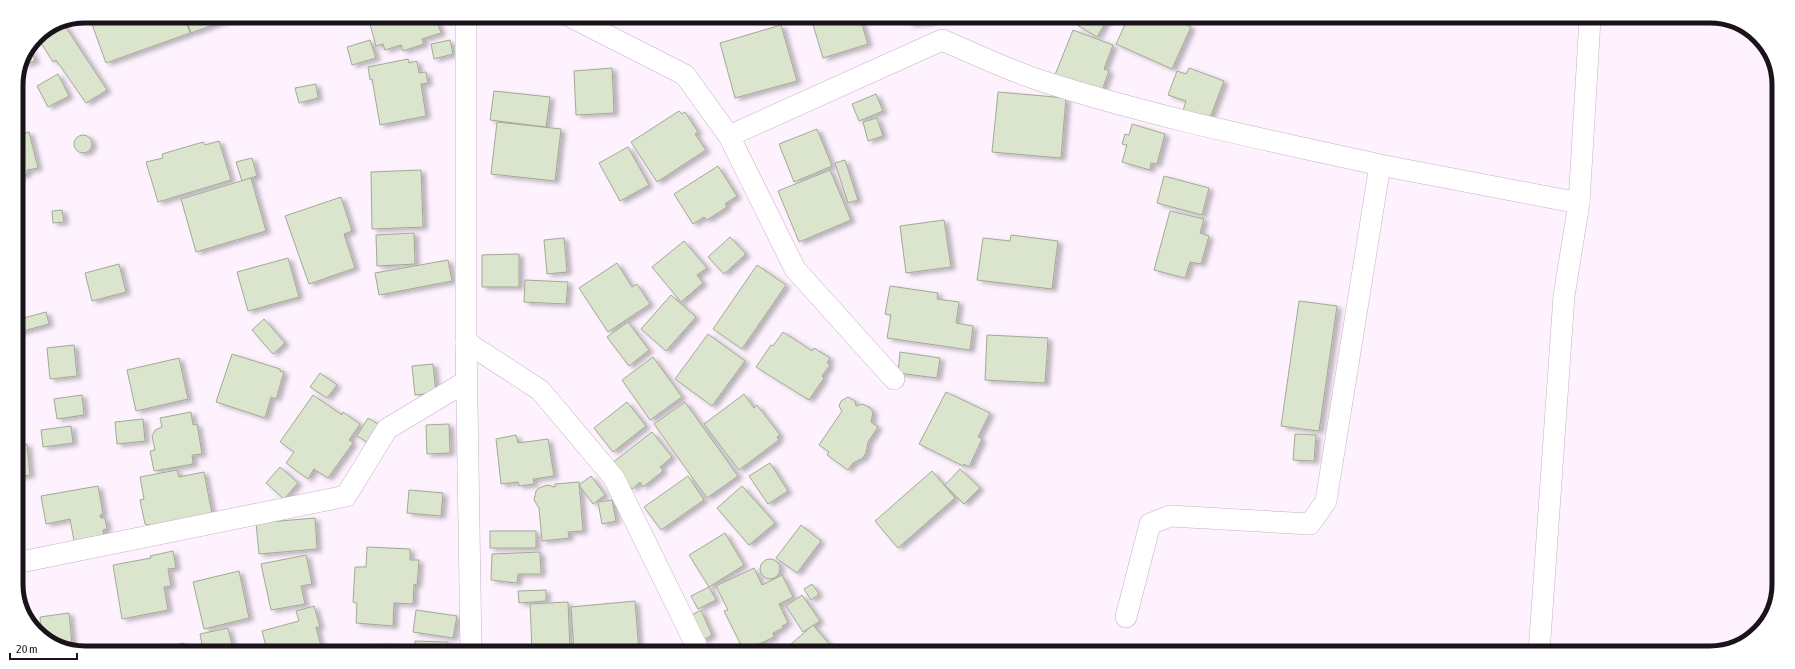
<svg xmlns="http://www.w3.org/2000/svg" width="1795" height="669" font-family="'Asap Condensed',sans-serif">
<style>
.building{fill:#dbe5cd;stroke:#a1aa94;filter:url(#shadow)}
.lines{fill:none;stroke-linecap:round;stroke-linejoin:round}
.minor-casing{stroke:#c3b1c3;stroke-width:22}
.minor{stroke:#fff;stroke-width:21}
.rim{fill:none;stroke:#1a131a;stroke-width:5}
</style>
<defs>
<filter id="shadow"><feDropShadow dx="4.5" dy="2.5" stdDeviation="2" flood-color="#0004"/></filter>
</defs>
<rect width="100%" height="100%" fill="#fef2fe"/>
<g class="building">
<path d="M 89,16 L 184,16 L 190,33 L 106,63 Z"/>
<path d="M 185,16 L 237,16 L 191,33 Z"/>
<path d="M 368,17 L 432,17 L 433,20 L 436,19 L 441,33 L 422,39 L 424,44 L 403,51 L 401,45 L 385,50 L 383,44 L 376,46 Z"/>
<path d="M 811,18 L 860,18 L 868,44 L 823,58 Z"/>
<path d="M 908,18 L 929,18 L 930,22 L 909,24 Z"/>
<path d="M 1081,18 L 1108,18 L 1097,37 L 1077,25 Z"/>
<path d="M 1128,18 L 1173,18 L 1191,27 L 1172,69 L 1116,44 Z"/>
<path d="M 59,21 L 63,27 L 65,26 L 107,90 L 86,103 L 56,60 L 53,62 L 38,38 L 46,33 L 44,31 Z"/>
<path d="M 781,25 L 797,81 L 735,98 L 720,43 Z"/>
<path d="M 1073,30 L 1113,45 L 1104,69 L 1109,71 L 1101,93 L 1055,75 Z"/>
<path d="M 370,40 L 376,58 L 352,65 L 347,47 Z"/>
<path d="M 450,40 L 453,54 L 434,59 L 431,44 Z"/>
<path d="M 31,49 L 35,61 L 23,65 Z"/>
<path d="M 408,59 L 409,63 L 417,61 L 419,73 L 426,72 L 428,83 L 421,84 L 426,116 L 380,125 L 372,79 L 370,80 L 368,67 Z"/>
<path d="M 612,68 L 614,113 L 576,115 L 574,71 Z"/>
<path d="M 1189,68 L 1224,81 L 1208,123 L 1182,114 L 1186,101 L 1168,95 L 1177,71 L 1186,74 Z"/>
<path d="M 58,74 L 69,96 L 48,107 L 37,86 Z"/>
<path d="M 316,84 L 318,98 L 299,103 L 295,88 Z"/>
<path d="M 494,91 L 550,97 L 546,127 L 490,120 Z"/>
<path d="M 998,92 L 1066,98 L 1061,158 L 992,152 Z"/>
<path d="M 876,94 L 883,111 L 859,121 L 852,104 Z"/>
<path d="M 679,111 L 682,114 L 685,112 L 698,132 L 695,134 L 706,150 L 657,182 L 631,142 Z"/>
<path d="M 877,118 L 883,136 L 868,141 L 863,122 Z"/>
<path d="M 497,122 L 561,129 L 555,181 L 491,174 Z"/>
<path d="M 1132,124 L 1165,134 L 1157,164 L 1151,163 L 1150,170 L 1122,162 L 1127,145 L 1122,144 L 1125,134 L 1129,135 Z"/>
<path d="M 817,129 L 832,166 L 794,182 L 779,144 Z"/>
<path d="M 29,132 L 38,168 L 27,170 L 27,174 L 16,177 L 16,135 Z"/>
<circle cx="83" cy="144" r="9"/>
<path d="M 219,141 L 231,180 L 158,202 L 146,162 L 163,158 L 162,154 L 203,142 L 205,145 Z"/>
<path d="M 628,147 L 649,185 L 620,201 L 599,163 Z"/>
<path d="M 252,158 L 257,176 L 242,181 L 236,162 Z"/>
<path d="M 845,160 L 858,200 L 848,203 L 835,163 Z"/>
<path d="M 718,166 L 737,196 L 725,204 L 727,207 L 707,220 L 704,217 L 693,224 L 674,194 Z"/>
<path d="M 421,170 L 423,227 L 372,229 L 371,172 Z"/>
<path d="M 830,170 L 851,220 L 799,242 L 778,191 Z"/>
<path d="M 1164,176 L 1209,188 L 1202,215 L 1157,203 Z"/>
<path d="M 251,178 L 266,231 L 196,252 L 181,199 Z"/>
<path d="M 341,197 L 352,231 L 344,234 L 355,268 L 309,284 L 285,216 Z"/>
<path d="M 62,210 L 64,222 L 53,223 L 52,211 Z"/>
<path d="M 1170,211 L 1204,219 L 1200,233 L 1209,236 L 1201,264 L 1190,262 L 1185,278 L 1154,270 Z"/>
<path d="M 944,220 L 951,267 L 906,273 L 900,226 Z"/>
<path d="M 414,233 L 415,264 L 377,266 L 376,235 Z"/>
<path d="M 1011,235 L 1058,241 L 1052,289 L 977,280 L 983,238 L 1010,241 Z"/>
<path d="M 730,237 L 746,254 L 724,274 L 708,257 Z"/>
<path d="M 564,238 L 567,272 L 547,274 L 544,240 Z"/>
<path d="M 684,241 L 707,268 L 697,275 L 703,283 L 681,302 L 652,267 Z"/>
<path d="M 519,254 L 519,287 L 482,287 L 482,255 Z"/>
<path d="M 288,258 L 299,297 L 248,311 L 237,272 Z"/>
<path d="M 448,260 L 452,281 L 379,295 L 375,273 Z"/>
<path d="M 617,263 L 632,287 L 637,284 L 650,304 L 608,332 L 579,288 Z"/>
<path d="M 119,264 L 126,292 L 92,301 L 85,273 Z"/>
<path d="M 757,265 L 786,285 L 742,349 L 713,329 Z"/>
<path d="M 525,280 L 568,282 L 566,304 L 524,302 Z"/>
<path d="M 890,286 L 938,293 L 937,299 L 959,302 L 956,323 L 973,326 L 970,350 L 887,338 L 891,315 L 885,314 Z"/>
<path d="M 671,295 L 696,317 L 666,351 L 641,329 Z"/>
<path d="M 1299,301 L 1337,306 L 1319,431 L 1281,426 Z"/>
<path d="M 46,312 L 49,324 L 16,333 L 16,320 Z"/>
<path d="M 264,319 L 285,343 L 273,354 L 252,330 Z"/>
<path d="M 628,322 L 649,350 L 629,366 L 607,337 Z"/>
<path d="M 783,332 L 812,351 L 814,348 L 830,358 L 827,363 L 830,365 L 822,376 L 824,378 L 809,400 L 756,367 L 771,345 L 773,346 Z"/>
<path d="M 708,334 L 745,361 L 712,406 L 675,379 Z"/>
<path d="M 987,335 L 1048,338 L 1045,383 L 985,380 Z"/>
<path d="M 74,345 L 77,376 L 50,379 L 47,348 Z"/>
<path d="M 900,352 L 940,358 L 937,378 L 898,373 Z"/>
<path d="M 232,354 L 280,369 L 280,371 L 284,372 L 276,399 L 271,397 L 265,418 L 216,402 Z"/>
<path d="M 653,357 L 682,397 L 650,420 L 622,380 Z"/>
<path d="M 179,358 L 188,399 L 136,411 L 127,370 Z"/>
<path d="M 433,364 L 436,393 L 415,395 L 412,366 Z"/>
<path d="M 320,373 L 337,385 L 327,398 L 310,387 Z"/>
<path d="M 946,392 L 990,413 L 978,437 L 982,439 L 969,467 L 964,464 L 963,466 L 919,444 Z"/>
<path d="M 744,394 L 754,408 L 757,405 L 780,435 L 777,437 L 779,440 L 739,470 L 704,424 Z"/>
<path d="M 82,395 L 84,415 L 57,419 L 54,399 Z"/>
<path d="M 313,395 L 342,415 L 343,412 L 360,424 L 349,440 L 353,443 L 328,478 L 314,469 L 308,479 L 286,463 L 294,452 L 280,442 Z"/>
<path d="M 848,397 L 855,401 L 856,406 L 862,404 L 869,407 L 873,412 L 871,422 L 878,427 L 868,442 L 866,453 L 863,458 L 853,463 L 848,470 L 827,455 L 829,452 L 819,445 L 842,411 L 839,406 L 841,401 Z"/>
<path d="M 627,402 L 646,426 L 613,452 L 594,428 Z"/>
<path d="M 685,402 L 738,476 L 707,498 L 654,424 Z"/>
<path d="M 191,412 L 193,425 L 197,424 L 202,454 L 192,455 L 193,464 L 154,471 L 150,451 L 155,450 L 152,436 L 155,430 L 162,427 L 160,418 Z"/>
<path d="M 368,418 L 383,427 L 372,445 L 357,436 Z"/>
<path d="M 143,419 L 145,441 L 117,444 L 115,422 Z"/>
<path d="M 449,424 L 450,453 L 427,454 L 426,425 Z"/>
<path d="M 71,426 L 73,443 L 43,447 L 41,430 Z"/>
<path d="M 652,432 L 672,457 L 660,467 L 663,471 L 643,487 L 640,482 L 632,489 L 612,463 Z"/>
<path d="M 1295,434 L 1316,435 L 1314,461 L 1293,460 Z"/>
<path d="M 516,435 L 518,443 L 548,439 L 554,476 L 533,479 L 534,484 L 519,486 L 518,482 L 501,484 L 496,439 Z"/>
<path d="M 27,444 L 30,475 L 16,477 L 16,445 Z"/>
<path d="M 770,463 L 788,491 L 768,504 L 749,476 Z"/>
<path d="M 280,467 L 298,483 L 284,499 L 266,483 Z"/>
<path d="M 960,469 L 980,488 L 964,504 L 945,485 Z"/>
<path d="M 177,470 L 179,477 L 204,472 L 212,514 L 158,527 L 145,524 L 140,500 L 144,499 L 140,477 Z"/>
<path d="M 932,471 L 955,498 L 898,548 L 875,521 Z"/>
<path d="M 591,476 L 605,495 L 593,504 L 579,485 Z"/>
<path d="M 688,476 L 704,500 L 661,530 L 644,507 Z"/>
<path d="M 579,482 L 583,531 L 568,532 L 569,538 L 542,541 L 539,508 L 534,500 L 536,491 L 539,488 L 547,485 L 555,487 L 555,484 Z"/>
<path d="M 98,486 L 103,514 L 100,515 L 101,518 L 105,518 L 107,529 L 103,530 L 104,535 L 74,541 L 70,519 L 46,524 L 41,496 Z"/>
<path d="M 742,486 L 775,523 L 749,545 L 717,508 Z"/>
<path d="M 409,490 L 443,493 L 441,516 L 407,513 Z"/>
<path d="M 612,500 L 616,521 L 602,524 L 598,502 Z"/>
<path d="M 315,518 L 317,549 L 259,554 L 256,523 Z"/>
<path d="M 801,525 L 821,541 L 797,573 L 776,558 Z"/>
<rect x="490" y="531" width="46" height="17"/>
<path d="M 725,533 L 744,565 L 709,587 L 689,555 Z"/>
<path d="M 367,547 L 410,549 L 410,560 L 419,560 L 417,585 L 414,584 L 413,604 L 394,603 L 393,626 L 356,623 L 357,603 L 353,602 L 355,567 L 366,567 Z"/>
<path d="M 173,551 L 176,568 L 168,569 L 171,586 L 164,587 L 168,610 L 122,619 L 113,565 L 151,558 L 150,556 Z"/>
<path d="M 540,552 L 541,574 L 518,574 L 517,583 L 491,580 L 492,554 Z"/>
<path d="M 306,555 L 312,584 L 301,586 L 305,604 L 271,610 L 261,564 Z"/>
<circle cx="770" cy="569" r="10"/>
<path d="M 754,568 L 762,585 L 782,575 L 793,597 L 779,604 L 788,623 L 782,626 L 783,628 L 773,633 L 774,637 L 744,651 L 724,611 L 728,610 L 716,586 Z"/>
<path d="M 239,571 L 249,618 L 204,629 L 193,582 Z"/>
<path d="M 812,584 L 819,594 L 811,600 L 804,589 Z"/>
<path d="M 709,587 L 716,600 L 698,609 L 691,596 Z"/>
<path d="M 546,590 L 546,601 L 519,603 L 518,591 Z"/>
<path d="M 802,595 L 820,621 L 803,632 L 786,606 Z"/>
<path d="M 635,601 L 639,651 L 574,650 L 571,607 Z"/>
<path d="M 568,602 L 570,649 L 532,650 L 530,604 Z"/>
<path d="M 314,606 L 320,627 L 316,627 L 322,650 L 267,650 L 262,631 L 299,621 L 296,611 Z"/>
<path d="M 416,610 L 457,616 L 453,638 L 413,632 Z"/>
<path d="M 701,610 L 712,635 L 702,641 L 690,616 Z"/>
<path d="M 69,613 L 72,645 L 60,647 L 41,634 L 40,617 Z"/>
<path d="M 813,625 L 835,651 L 783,651 Z"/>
<path d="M 228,628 L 233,649 L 203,650 L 200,634 Z"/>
<path d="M 415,641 L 448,642 L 448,650 L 415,650 Z"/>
<path d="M 184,643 L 185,650 L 143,649 L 168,644 L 168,646 Z"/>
<path d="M 391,644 L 391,650 L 346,650 L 346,648 Z"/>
</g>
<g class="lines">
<defs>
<g id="minor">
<path d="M 466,17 L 466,342 L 471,650"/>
<path d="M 571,17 L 685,75 L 729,136 L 795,269 L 894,379"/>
<path d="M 729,136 L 942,40 C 975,54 1008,70 1042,81 C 1153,117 1267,140 1380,165 L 1326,501 L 1310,524 L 1170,516 L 1150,524 L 1126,617"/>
<path d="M 1380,165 L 1579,203"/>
<path d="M 466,342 L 540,390 L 614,478 L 699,651"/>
<path d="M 16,563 L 346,496 L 387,429 L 467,381"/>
<path d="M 1539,653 L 1564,296 L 1579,203 L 1590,19"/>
</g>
</defs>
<use href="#minor" class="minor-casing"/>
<use href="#minor" class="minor"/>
</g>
<path d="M0 0H1795V669H0ZM85 23H1710A62 62 0 0 1 1772 85V584A62 62 0 0 1 1710 646H85A62 62 0 0 1 23 584V85A62 62 0 0 1 85 23Z" fill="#fff" fill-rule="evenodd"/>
<path class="rim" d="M85 23H1710A62 62 0 0 1 1772 85V584A62 62 0 0 1 1710 646H85A62 62 0 0 1 23 584V85A62 62 0 0 1 85 23Z"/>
<path d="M10 653v6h67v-6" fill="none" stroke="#1a131a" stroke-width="2"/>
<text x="16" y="653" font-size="12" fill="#1a131a" stroke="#ffffff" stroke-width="3" paint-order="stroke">20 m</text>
</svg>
